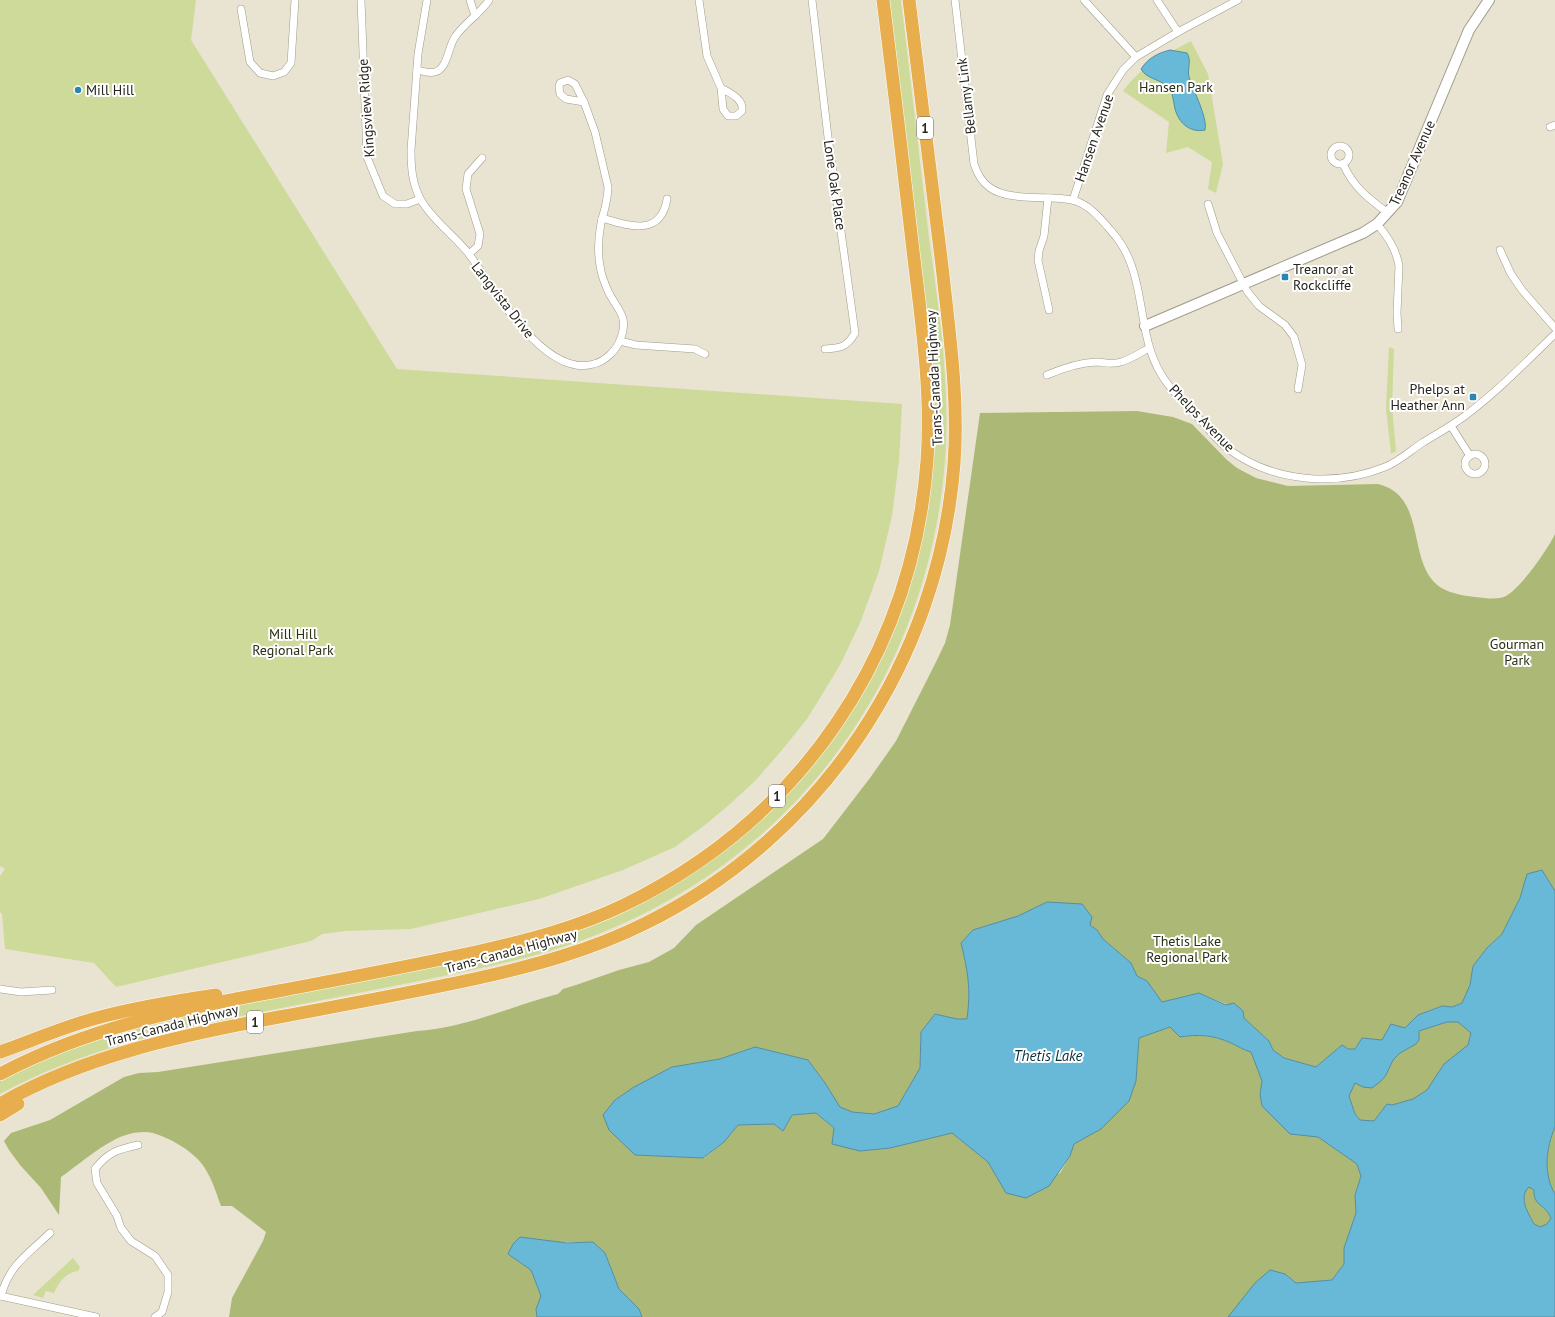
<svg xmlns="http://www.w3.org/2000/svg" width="1555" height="1317" font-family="'PT Sans',sans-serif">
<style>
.green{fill:#cdda9a}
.forest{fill:#acb976}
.water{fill:#68b9d7;stroke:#548da0;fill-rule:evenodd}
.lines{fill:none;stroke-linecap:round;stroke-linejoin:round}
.street-casing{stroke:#a09b8a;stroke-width:8}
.secondary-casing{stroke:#a09b8a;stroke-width:12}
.highway-casing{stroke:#fff;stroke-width:14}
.street{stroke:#fff;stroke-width:7}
.secondary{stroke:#fff;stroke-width:10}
.highway{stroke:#e8ae4e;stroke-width:13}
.poi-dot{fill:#2b86b3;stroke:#fff;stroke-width:1.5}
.labels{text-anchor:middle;stroke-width:4;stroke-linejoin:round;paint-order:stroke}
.shield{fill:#fff;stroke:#686662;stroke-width:1}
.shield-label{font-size:13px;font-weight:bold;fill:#27251e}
.park-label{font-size:14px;fill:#2a3012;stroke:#fff}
.poi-label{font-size:14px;fill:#27251e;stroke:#fff;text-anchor:start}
.street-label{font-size:14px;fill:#27251e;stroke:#fff}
.water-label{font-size:15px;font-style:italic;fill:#072f3c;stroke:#fff}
</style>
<rect width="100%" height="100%" fill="#e9e4d1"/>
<g class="green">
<path d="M 0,0 L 196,0 L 191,40 L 397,369 L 902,404 L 899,461 L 892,516 L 879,571 L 860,623 L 840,665 L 807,719 L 782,750 L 756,780 L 730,804 L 705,825 L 675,847 L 623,870 L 539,899 L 411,929 L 345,931 L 322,934 L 311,941 L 116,987 L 94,963 L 5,949 L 2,914 L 0,912 L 0,876 L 5,869 L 0,866 Z"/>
<path d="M 889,0 L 901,0 C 910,76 919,153 928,230 C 938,304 951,385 945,460 C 926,709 755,905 512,961 C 434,979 355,993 277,1009 C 179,1028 89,1046 0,1094 L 0,1081 L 52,1056 L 118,1033 L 610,918 C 805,830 926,655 934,442 C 937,382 928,322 921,262 C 911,175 900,87 889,0 Z"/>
<path d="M 1191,41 L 1208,74 L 1223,164 L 1216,193 L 1208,189 L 1212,162 L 1188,147 L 1166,153 L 1169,122 L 1123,91 C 1142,66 1164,55 1191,41 Z"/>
<path d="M 1389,347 L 1394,349 L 1392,407 L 1396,451 L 1391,454 L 1386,408 Z"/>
<path d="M 73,1258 L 80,1267 L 78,1271 C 65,1273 59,1282 54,1293 L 46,1291 L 43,1298 L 33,1295 Z"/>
</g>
<g class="forest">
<path d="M 1137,411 L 1173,417 L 1192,424 L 1227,460 L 1237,468 L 1256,478 L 1288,486 L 1378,484 C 1425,495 1408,554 1434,582 C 1442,591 1456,594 1467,596 C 1478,597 1496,601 1506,596 C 1521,588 1548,549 1555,534 L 1555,891 L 1542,870 L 1527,875 L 1520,898 L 1502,934 L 1487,948 L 1473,966 L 1470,985 L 1462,1003 L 1452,1007 L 1441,1006 L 1418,1015 L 1405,1028 L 1382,1040 L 1362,1038 L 1355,1049 L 1348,1049 L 1342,1046 L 1316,1067 L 1284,1058 L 1273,1050 L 1269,1041 L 1244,1018 L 1243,1011 L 1199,993 L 1162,1002 L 1147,981 L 1137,976 L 1131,963 L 1103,939 L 1097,930 L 1062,904 L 1047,902 L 1018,916 L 973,930 L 961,943 C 968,972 971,990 967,1020 L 957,1019 L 935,1014 L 921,1032 L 920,1068 L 898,1106 L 874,1114 L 852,1112 L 839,1107 L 825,1083 L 808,1060 L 755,1047 L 720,1059 L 672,1067 L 634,1087 L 615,1100 L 635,1155 L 704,1158 L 724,1142 L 738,1125 L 774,1124 L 783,1131 L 792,1115 L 816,1113 L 860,1151 L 890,1148 L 952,1133 L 988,1162 L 1006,1193 L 1060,1173 L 1070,1156 L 1074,1144 L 1101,1129 L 1136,1081 L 1139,1038 L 1170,1026 L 1180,1037 C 1198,1034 1214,1035 1231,1043 C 1238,1046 1243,1050 1251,1052 L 1262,1081 L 1260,1094 L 1262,1106 L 1290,1133 L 1318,1137 L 1357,1164 L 1361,1176 L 1355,1195 L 1356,1213 L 1344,1248 L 1344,1264 L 1332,1280 L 1296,1283 L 1285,1274 L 1235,1309 L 1228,1317 L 642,1317 L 639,1309 L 619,1289 L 605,1253 L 593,1242 L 557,1242 L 508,1254 L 531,1270 L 541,1296 L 536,1309 L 537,1317 L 229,1317 L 232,1298 L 263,1241 L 266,1232 L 232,1206 L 221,1206 C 216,1192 211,1176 202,1164 C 191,1150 170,1138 153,1133 C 141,1130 125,1134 114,1140 C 95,1150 78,1165 61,1177 L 59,1215 L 41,1188 L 20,1165 L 9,1150 L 4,1141 L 11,1133 L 50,1120 L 124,1077 L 139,1073 L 158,1072 L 417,1031 C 466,1028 511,1006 558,994 L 563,989 L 576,985 L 619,970 L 649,962 L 674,948 L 696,925 L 823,839 L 870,778 L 896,741 L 936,662 L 945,643 L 950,625 L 980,413 Z"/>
<path d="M 1447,1022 L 1458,1022 L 1471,1033 L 1468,1045 L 1458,1054 L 1427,1090 L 1413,1099 L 1392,1105 L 1387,1104 L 1374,1121 L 1360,1120 L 1355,1114 L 1349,1096 L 1355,1082 L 1363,1087 L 1381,1081 L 1386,1075 L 1393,1060 L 1400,1053 L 1416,1044 L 1419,1040 L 1419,1031 Z"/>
<path d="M 1555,1127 L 1555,1194 C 1543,1174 1546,1148 1555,1127 Z"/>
<path d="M 1529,1186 L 1534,1190 C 1533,1207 1545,1203 1551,1218 L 1547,1224 L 1540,1227 L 1534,1224 C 1528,1213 1518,1197 1529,1186 Z"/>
</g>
<g class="water">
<path d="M 1170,50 L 1187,53 C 1192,60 1187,69 1189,77 C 1193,90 1208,118 1205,130 C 1191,133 1180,124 1176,112 C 1173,104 1174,95 1169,88 C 1161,79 1146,79 1141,69 C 1148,58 1158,53 1170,50 Z"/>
<path d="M 1542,870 L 1555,891 L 1555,1127 C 1546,1148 1543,1174 1555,1194 L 1555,1317 L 1228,1317 L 1255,1283 L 1270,1270 L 1285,1274 L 1296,1283 L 1332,1280 L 1344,1264 L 1344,1248 L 1356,1213 L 1355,1195 L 1361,1176 L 1357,1164 L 1318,1137 L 1290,1134 L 1262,1106 L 1260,1094 L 1262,1081 L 1251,1052 C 1243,1050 1238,1046 1231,1043 C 1214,1035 1198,1034 1180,1037 L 1170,1027 L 1139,1038 L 1136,1081 L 1129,1101 L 1101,1129 L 1074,1144 L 1070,1156 L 1049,1186 L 1026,1198 L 1006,1193 L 988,1162 L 952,1133 L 890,1148 L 860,1151 L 832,1144 L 834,1128 L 816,1113 L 792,1115 L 783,1131 L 774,1124 L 738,1125 L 724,1142 L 703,1158 L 635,1155 L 609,1130 L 603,1115 L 615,1100 L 634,1087 L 672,1067 L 720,1059 L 755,1047 L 808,1060 L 825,1083 L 840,1107 L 852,1112 L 874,1114 L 898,1106 L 920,1068 L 921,1032 L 935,1014 L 957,1019 L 967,1019 C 971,990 968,971 961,943 L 973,930 L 1018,916 L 1047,902 L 1082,904 L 1092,917 L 1090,925 L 1097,930 L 1103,939 L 1131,963 L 1137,976 L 1147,981 L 1162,1002 L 1199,993 L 1226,1005 L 1234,1003 L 1243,1011 L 1244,1018 L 1269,1041 L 1273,1050 L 1284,1058 L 1316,1067 L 1342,1045 L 1348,1049 L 1355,1049 L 1362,1038 L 1382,1040 L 1391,1024 L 1405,1028 L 1418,1015 L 1442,1006 L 1452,1007 L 1462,1003 L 1470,985 L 1473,966 L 1487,948 L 1502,934 L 1520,898 L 1527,874 ZM 1447,1022 L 1458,1022 L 1471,1033 L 1468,1045 L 1444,1064 L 1427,1090 L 1413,1099 L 1392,1105 L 1387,1104 L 1374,1121 L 1360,1120 L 1355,1114 L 1349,1096 L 1355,1083 L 1363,1087 L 1372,1088 L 1381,1081 L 1386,1075 L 1393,1060 L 1400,1053 L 1416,1044 L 1419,1040 L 1419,1031 ZM 1529,1187 L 1534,1190 C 1533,1207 1545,1203 1551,1218 L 1547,1224 L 1540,1227 L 1534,1224 C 1528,1213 1518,1197 1529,1187 Z"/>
<path d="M 520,1237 L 567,1243 L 593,1242 L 605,1253 L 619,1289 L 639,1309 L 642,1317 L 537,1317 L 536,1309 L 541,1296 L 531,1270 L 508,1254 L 513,1244 Z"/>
</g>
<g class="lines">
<defs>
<g id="street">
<path d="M 361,0 L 367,157 L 383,196 L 395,204 L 407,204 L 420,199"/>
<path d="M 427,0 L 418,54 L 411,150 C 411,167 412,184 421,200 C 433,221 454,235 469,254 C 493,287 544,379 594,364 C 605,361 616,351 620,340 C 630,316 617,310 608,291 C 605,284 602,277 601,271 C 597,254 598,239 601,223 C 604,211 608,200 608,187 L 595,132 L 584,102"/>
<path d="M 470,0 L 475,16"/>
<path d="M 699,0 L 707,56 L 721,88 L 723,109 L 728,116 L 736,116 L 742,111 C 744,99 730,93 721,88"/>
<path d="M 812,0 L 828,137 L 855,333 C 847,347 841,348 825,349"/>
<path d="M 955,0 L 974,164 C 977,173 982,182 989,187 C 1008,202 1049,195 1072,200 C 1091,204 1105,224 1117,238 C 1147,277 1136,333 1161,374 C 1172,393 1189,407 1203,423 C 1212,433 1220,444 1231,451 C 1275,482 1335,487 1385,467 C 1398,462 1410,451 1422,443 C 1436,434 1452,426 1466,415 C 1498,391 1526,362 1555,334"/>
<path d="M 1084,0 L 1136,57"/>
<path d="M 1157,0 L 1178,32"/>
<path d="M 241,9 L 250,62 L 260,73 L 273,76 L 284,72 L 291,63 L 295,0"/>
<path d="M 417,70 C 422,71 429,74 435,72 C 448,68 448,47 455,37 C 464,23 480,14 489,0"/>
<path d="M 568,80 L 575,84 L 584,102 L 566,99 L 560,94 L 559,87 L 560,83 Z"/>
<path d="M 1550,127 L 1555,125"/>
<circle cx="1340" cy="155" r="9"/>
<path d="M 1343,164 C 1354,188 1368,198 1388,213"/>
<path d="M 1048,198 L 1044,236 L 1039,251 L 1038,260 L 1049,310"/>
<path d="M 1073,200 L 1107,95 L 1123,70 L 1136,57 L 1178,32 L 1238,0"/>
<path d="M 1208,204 L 1217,233 L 1247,291 L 1259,306 L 1285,325 L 1294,337 L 1302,365 L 1298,389"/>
<path d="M 602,218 C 629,226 661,237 667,199"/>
<path d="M 1377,224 C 1388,237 1396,249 1399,266 L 1397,313 L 1398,329"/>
<path d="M 1500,250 L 1511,274 L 1522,290 L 1555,328"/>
<path d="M 469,254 L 478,246 L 480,234 L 466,189 L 468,174 L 482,158"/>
<path d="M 620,341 L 636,345 L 695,349 L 705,354"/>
<path d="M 1047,375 C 1063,368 1079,363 1096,362 C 1104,362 1112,365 1121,362 C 1131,359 1140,353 1149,348"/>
<path d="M 1451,426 L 1470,456"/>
<circle cx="1475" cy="464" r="10"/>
<path d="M 0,989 L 21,992 L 52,990"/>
<path d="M 138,1145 C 119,1149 108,1152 95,1169 L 97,1183 L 117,1216 L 121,1228 L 131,1241 L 155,1256 L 168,1275 L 168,1292 L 162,1312 L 155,1317"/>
<path d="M 0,1296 L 96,1317"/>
<path d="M 1,1296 C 9,1265 28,1254 50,1233"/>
</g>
<path id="secondary" d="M 1145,326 L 1363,233 L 1377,224 L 1397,202 L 1469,30 L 1489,0"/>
<g id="highway">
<path d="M 0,1052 C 31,1041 61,1028 93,1019 C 133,1008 175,1001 216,995"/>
<path d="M 0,1074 C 85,1029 179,1009 273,992 C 342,979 411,966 480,951 C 529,940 578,927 624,905 C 800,819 912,657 927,461 C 932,393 922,326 914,259 C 904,173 894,86 883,0"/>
<path d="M 0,1104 C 85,1055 183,1035 279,1017 C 344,1005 409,993 474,979 C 533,966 592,950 646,923 C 822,836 939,660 954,464 C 959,398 949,331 942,266 C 931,177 920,89 909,0"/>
<path d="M 0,1115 L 18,1104"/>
</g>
</defs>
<use href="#street" class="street-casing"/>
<use href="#secondary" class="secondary-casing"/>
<use href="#highway" class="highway-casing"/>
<use href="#street" class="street"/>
<use href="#secondary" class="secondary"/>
<use href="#highway" class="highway"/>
</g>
<g class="poi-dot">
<circle cx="78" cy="90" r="4"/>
<rect x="1281" y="273" width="8" height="8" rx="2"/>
<rect x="1469" y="393" width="8" height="8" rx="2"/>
</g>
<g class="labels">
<g class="shield">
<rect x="917" y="117" width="16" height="22" rx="3"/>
<rect x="769" y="785" width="16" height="22" rx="3"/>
<rect x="247" y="1011" width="16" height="22" rx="3"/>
</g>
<g class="shield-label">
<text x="925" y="133">1</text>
<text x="777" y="801">1</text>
<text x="255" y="1027">1</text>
</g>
<g class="park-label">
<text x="1176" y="92">Hansen Park</text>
<text x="293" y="639">Mill Hill<tspan x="293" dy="16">Regional Park</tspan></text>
<text x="1517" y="649">Gourman<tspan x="1517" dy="16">Park</tspan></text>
<text x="1187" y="946">Thetis Lake<tspan x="1187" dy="16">Regional Park</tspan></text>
</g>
<g class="poi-label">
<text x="86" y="95">Mill Hill</text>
<text x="1293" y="274">Treanor at<tspan x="1293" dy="16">Rockcliffe</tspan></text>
<text x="1465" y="394" text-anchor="end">Phelps at<tspan x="1465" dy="16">Heather Ann</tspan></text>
</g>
<g class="street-label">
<text transform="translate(966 96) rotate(-97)" y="5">Bellamy Link</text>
<text transform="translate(366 108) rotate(-94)" y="5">Kingsview Ridge</text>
<text transform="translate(1094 138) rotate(-71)" y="5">Hansen Avenue</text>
<text transform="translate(1412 163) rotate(-66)" y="5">Treanor Avenue</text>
<text transform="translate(835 185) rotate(82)" y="5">Lone Oak Place</text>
<text transform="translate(503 300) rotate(52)" y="5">Langvista Drive</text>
<text transform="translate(934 378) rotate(-93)" y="5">Trans-Canada Highway</text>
<text transform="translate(1202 418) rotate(46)" y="5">Phelps Avenue</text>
<text transform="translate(511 951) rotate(-15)" y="5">Trans-Canada Highway</text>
<text transform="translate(172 1025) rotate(-14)" y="5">Trans-Canada Highway</text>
</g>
<g class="water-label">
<text x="1048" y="1061">Thetis Lake</text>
</g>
</g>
</svg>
